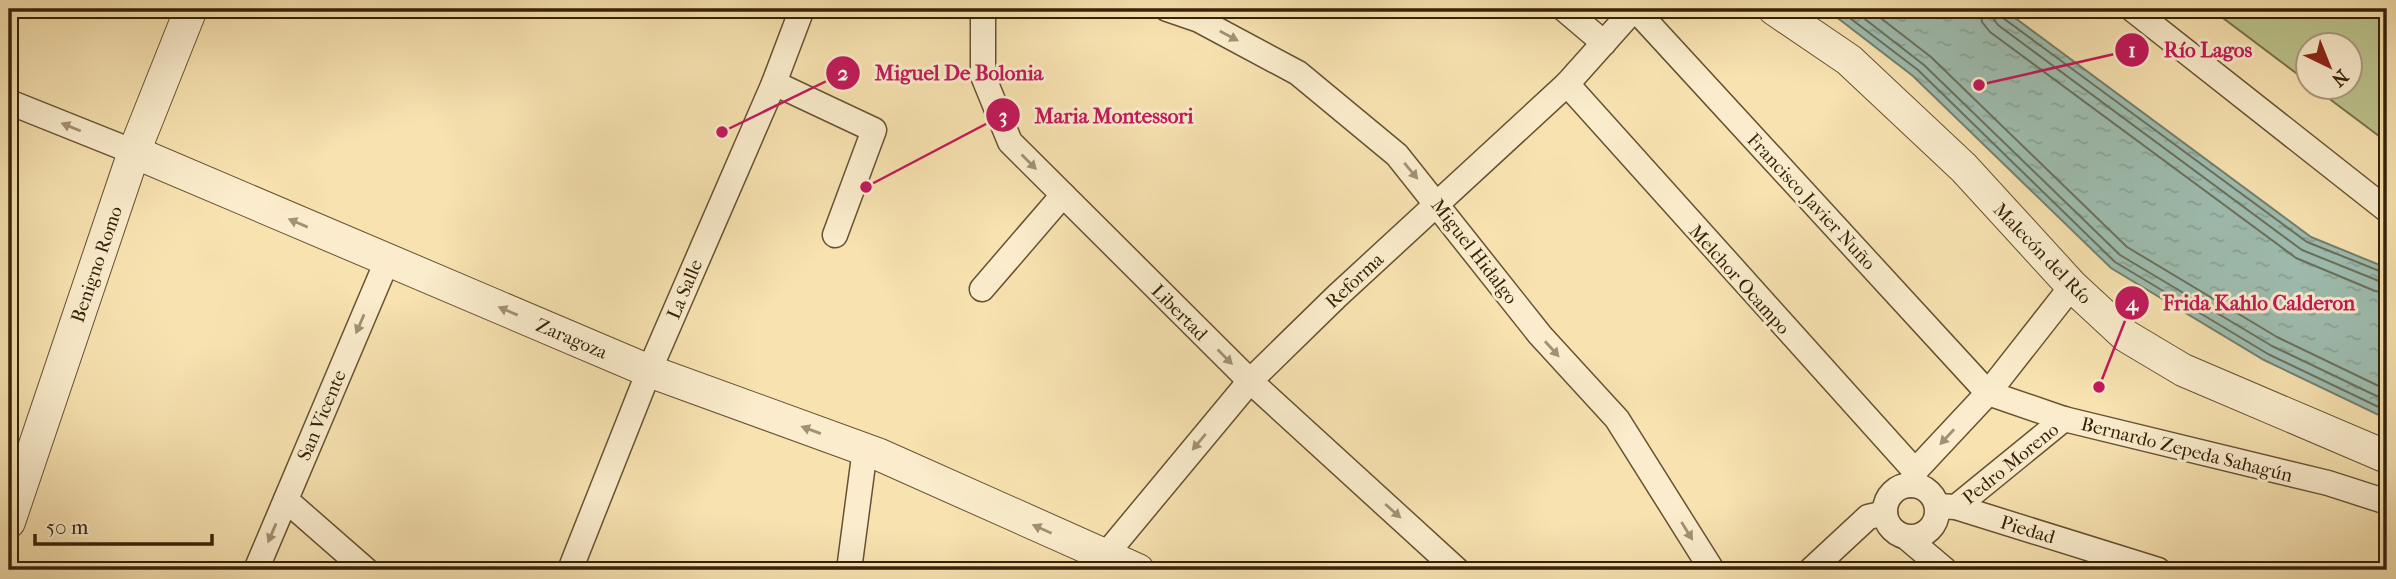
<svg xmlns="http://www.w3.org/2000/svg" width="2396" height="579" font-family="'IM FELL French Canon',serif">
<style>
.garden{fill:#bcc38c;stroke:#79724a;stroke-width:2}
.water{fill:url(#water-ripples);stroke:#747f6d;stroke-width:2}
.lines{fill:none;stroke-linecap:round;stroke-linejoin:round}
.shore{stroke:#6a705c;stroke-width:2}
.minor-casing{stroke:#665232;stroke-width:27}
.tertiary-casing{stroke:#665232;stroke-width:34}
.minor{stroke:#faeccc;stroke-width:24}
.tertiary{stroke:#faeccc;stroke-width:32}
.oneway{fill:#a29174}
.labels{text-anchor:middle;stroke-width:6;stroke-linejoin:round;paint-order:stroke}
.street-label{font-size:19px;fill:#362208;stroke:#faeccc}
.leader{fill:none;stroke:#c2185b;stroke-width:2.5}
.callout-dot{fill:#c2185b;stroke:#faeccc;stroke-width:2.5}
.mark-label{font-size:21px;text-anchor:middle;font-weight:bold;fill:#fff}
.callout-label{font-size:21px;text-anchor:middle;font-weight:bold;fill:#c2185b;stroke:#faeccc;stroke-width:6;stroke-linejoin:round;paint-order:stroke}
</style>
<defs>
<pattern id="water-ripples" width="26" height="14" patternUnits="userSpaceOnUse" patternTransform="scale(1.75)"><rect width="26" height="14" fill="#9ebdb0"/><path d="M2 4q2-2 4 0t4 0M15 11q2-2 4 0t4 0" fill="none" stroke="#89a296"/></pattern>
</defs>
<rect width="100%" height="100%" fill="#f7e2b0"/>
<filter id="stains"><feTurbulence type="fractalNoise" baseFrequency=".00286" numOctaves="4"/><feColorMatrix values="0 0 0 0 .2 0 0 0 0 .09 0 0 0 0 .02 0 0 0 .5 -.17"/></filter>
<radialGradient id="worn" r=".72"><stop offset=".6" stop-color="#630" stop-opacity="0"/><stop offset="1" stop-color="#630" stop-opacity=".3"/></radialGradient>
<path class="garden" d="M 2211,9 L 2387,9 L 2387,142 L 2315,88 L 2350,88 L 2350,46 L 2308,46 L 2308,82 Z"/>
<path class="water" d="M 1826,9 L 2003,9 L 2311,237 L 2387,268 L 2387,419 L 2264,360 L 2111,268 L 1913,76 Z"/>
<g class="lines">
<g class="shore">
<path d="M 1838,9 L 1918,70 L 2115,262 L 2268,354 L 2387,411"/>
<path d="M 1852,9 L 1924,65 L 2120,255 L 2272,346 L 2387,401"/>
<path d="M 1869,9 L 1931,57 L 2127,247 L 2277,337 L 2387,390"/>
<path d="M 1980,9 L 1982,22 L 1990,32 L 2296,258 L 2375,291 L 2387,293"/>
<path d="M 1991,9 L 1992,17 L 1998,25 L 2302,250 L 2379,281 L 2387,282"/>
<path d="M 1999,9 L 2003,18 L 2307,242 L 2387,274"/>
</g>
<defs>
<g id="minor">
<path d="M 983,9 L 983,76 L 1010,142 L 1250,381 L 1457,570"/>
<path d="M 1167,9 L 1199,20 L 1298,73 L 1397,155 L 1540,335 L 1617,419 L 1712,570"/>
<path d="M 1564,9 L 1604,43"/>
<path d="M 1635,9 L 1988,393 L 2064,419 L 2328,483 L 2387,502"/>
<path d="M 2132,9 L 2387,210"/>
<path d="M 774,83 L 874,130 L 835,235"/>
<path d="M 1567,84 L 1915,471"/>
<path d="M 9,102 L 134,152"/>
<path d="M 982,289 L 1063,195"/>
<circle cx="1911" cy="511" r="26"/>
<path d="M 1911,485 L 1915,471 L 1988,393 L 2072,286"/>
<path d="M 286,500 L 366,570"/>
<path d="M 1937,506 L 1956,507 L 2158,570"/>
<path d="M 1956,507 L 2064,419"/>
<path d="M 1906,537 L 1945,570"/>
<path d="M 256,570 L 387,261"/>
<path d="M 570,570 L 649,371 L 774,83 L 802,9"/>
<path d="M 849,570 L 865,449"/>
<path d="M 1093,570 L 1250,381 L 1337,296 L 1567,84 L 1634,9"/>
<path d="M 1811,570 L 1868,517 L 1885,513"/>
</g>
<g id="tertiary">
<path d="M 1774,9 L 1849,60 L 1964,168 L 2072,286 L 2126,336 L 2183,370 L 2387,457"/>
<path d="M 134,152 L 649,371 L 880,455 L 1138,570"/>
<path d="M 9,522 L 134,152 L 191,9"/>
</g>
</defs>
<use href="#minor" class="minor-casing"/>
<use href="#tertiary" class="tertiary-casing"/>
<use href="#minor" class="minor"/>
<use href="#tertiary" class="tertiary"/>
</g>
<defs><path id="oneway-solid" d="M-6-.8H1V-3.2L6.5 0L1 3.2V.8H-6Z" transform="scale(1.75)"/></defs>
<g class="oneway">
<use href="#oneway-solid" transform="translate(1229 36) rotate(28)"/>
<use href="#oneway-solid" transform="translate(71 127) rotate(-158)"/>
<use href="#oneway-solid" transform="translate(1029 162) rotate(45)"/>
<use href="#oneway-solid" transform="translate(1411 171) rotate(50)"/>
<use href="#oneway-solid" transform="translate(298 223) rotate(-157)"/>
<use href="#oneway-solid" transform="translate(508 311) rotate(-157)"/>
<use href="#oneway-solid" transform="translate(360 324) rotate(113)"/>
<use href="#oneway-solid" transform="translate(1552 349) rotate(48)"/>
<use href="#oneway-solid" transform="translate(1225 357) rotate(45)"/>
<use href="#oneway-solid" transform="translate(811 430) rotate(-160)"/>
<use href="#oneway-solid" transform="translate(1947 437) rotate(133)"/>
<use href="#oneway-solid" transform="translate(1199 442) rotate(130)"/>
<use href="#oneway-solid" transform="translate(1393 511) rotate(42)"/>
<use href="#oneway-solid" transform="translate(1042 529) rotate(-156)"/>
<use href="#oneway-solid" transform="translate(1687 531) rotate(58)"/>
<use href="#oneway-solid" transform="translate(272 533) rotate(113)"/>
</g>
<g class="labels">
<g class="street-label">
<text transform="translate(1812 201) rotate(47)" y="7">Francisco Javier Nuño</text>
<text transform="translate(1475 251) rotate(52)" y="7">Miguel Hidalgo</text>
<text transform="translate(2043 253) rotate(46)" y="7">Malecón del Río</text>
<text transform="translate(96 264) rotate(-71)" y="7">Benigno Romo</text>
<text transform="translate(1740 279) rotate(48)" y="7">Melchor Ocampo</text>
<text transform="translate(1354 280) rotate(-43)" y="7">Reforma</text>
<text transform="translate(684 289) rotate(-67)" y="7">La Salle</text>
<text transform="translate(1180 312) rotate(45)" y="7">Libertad</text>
<text transform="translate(572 338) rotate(23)" y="7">Zaragoza</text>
<text transform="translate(321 415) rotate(-67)" y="7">San Vicente</text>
<text transform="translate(2187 449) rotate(14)" y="7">Bernardo Zepeda Sahagún</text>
<text transform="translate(2010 463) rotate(-39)" y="7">Pedro Moreno</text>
<text transform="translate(2028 529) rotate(17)" y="7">Piedad</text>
</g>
</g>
<path class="leader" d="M1979 85L2132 50M722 132L843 73M866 187L1003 115M2099 387L2132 303"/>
<g class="callout-dot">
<circle cx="1979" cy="85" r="7"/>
<circle cx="722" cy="132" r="7"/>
<circle cx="866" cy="187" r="7"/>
<circle cx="2099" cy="387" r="7"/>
<circle cx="2132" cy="50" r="18"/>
<circle cx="843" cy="73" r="18"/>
<circle cx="1003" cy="115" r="18"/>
<circle cx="2132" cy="303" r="18"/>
</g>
<g class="mark-label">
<text x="2132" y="57">1</text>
<text x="843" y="80">2</text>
<text x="1003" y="123">3</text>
<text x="2132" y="310">4</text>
</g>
<g class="callout-label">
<text x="2208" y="57">Río Lagos</text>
<text x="959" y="80">Miguel De Bolonia</text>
<text x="1114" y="123">Maria Montessori</text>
<text x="2259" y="310">Frida Kahlo Calderon</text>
</g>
<rect width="2396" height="579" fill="none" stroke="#f7e2b0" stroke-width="35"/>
<rect x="10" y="10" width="2375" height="558" fill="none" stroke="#362208" stroke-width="3.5"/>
<rect x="18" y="18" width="2361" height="544" fill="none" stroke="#362208" stroke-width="2"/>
<g transform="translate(2329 66) rotate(137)"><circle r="33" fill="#faeccc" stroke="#ac9b7e" stroke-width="2"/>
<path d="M0-5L12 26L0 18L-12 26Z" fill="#8f2418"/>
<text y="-10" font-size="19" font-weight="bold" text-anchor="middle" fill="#362208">N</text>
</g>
<path d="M35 534v10h177v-10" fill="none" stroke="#362208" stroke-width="3.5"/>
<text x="46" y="534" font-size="21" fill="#362208" stroke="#faeccc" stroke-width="5" paint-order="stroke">50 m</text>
<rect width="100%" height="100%" filter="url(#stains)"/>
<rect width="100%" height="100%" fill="url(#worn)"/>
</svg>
